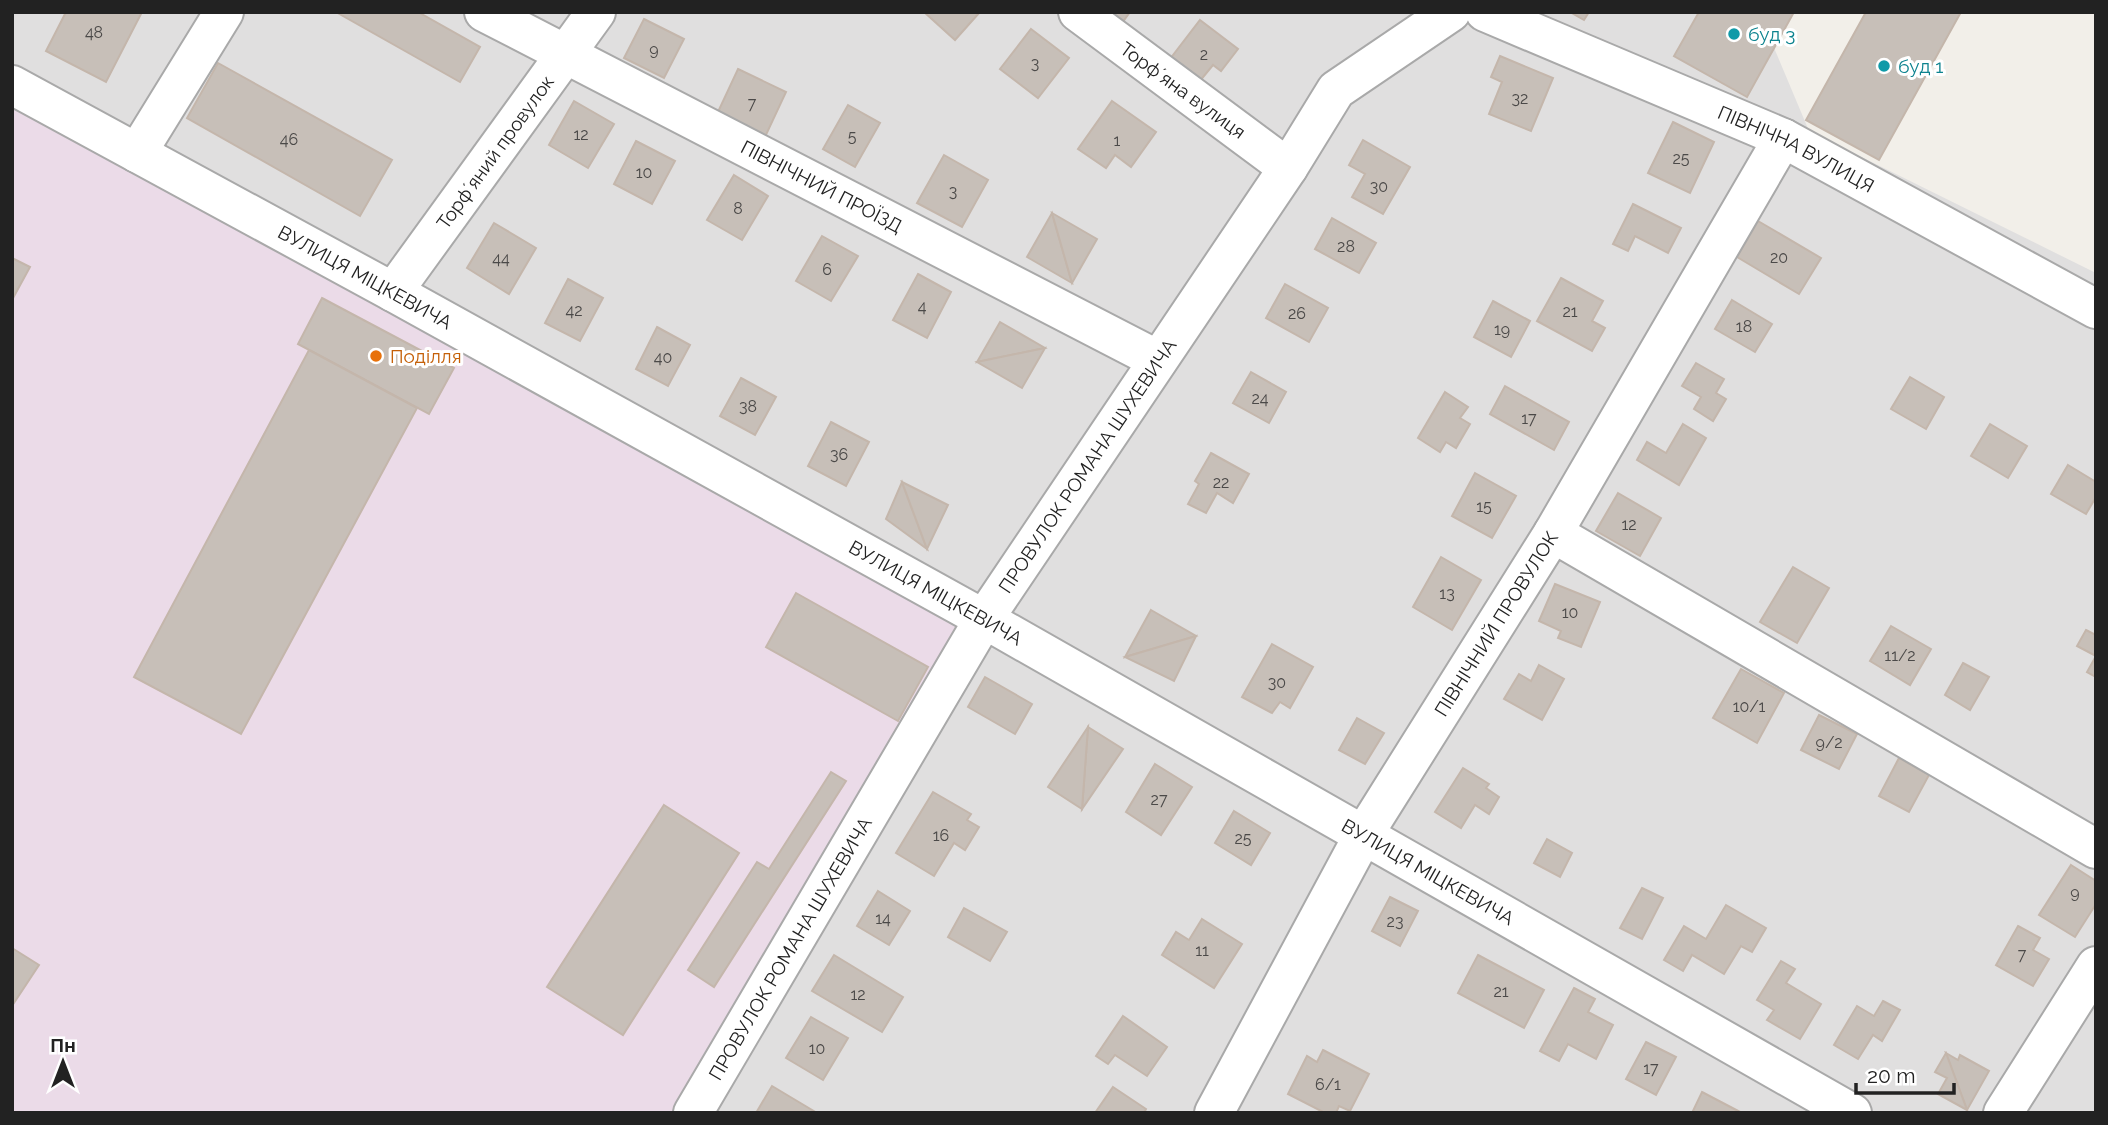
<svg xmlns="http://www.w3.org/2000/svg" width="2108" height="1125" font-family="Raleway,sans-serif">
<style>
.residential{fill:#e0dfdf}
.industrial{fill:#ebdbe8}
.building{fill:#c7bfb8;stroke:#c4b6ab;stroke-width:2}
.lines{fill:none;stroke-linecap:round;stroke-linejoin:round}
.minor-casing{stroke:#a9a9a9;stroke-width:42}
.minor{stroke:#fff;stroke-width:38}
.culture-dot{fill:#0f9aa8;stroke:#fff;stroke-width:2.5}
.food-dot{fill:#e8710a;stroke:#fff;stroke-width:2.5}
.labels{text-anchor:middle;stroke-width:6;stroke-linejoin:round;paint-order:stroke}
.number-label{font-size:16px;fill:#4b4948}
.culture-label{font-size:19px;fill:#0d838f;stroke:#fff;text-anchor:start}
.street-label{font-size:19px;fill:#222;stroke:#fff}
.food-label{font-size:19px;fill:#c56008;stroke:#fff;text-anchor:start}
</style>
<rect width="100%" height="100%" fill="#f2efe9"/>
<path class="residential" d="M 12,12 L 1759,12 L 1809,131 L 2096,273 L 2096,1113 L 689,1113 L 12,88 Z"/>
<path class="industrial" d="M 12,88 L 981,623 L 689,1113 L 12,1113 Z"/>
<g class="building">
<path d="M 66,12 L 142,12 L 106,82 L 46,51 Z"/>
<path d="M 336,12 L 418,12 L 480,47 L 460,82 Z"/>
<path d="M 924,12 L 980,12 L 955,40 Z"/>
<path d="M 1099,12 L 1130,12 L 1119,27 Z"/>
<path d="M 1570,12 L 1589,12 L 1584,20 Z"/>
<path d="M 1699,12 L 1794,12 L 1747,97 L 1674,56 Z"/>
<path d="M 1866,12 L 1961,12 L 1879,160 L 1806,120 Z"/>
<path d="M 644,19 L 684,39 L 664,78 L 624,58 Z"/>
<path d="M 1200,20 L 1238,49 L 1221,71 L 1213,65 L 1200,81 L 1170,59 Z"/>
<path d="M 1031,29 L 1069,58 L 1038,98 L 1000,69 Z"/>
<path d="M 1500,56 L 1553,78 L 1531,131 L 1489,114 L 1502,82 L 1491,77 Z"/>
<path d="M 218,63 L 392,160 L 360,216 L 187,118 Z"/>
<path d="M 738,69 L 786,92 L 765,137 L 717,114 Z"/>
<path d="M 574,101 L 614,124 L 588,168 L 549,145 Z"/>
<path d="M 1112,101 L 1156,132 L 1131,167 L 1115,155 L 1106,168 L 1078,149 Z"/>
<path d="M 848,105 L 880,123 L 855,167 L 823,149 Z"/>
<path d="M 1673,122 L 1714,142 L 1690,193 L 1648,173 Z"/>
<path d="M 1363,140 L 1410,167 L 1383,214 L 1352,197 L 1365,174 L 1349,165 Z"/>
<path d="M 636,141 L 675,161 L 652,204 L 614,184 Z"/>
<path d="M 944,155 L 988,180 L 962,227 L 917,203 Z"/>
<path d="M 734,175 L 768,196 L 742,240 L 707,220 Z"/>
<path d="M 1633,204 L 1681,228 L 1668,253 L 1635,236 L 1628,251 L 1613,244 Z"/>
<path d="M 1052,213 L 1072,283 L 1027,257 Z"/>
<path d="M 1052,213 L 1097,239 L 1072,283 Z"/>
<path d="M 1332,218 L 1376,243 L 1359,273 L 1315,249 Z"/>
<path d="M 1758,221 L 1821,258 L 1799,294 L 1737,257 Z"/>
<path d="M 494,223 L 536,248 L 509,294 L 467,268 Z"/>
<path d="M 822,236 L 858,256 L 831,301 L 796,281 Z"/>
<path d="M 12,258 L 30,267 L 12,300 Z"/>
<path d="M 918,274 L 951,292 L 927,338 L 893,320 Z"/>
<path d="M 1561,278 L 1603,301 L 1592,321 L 1605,328 L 1592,351 L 1537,321 Z"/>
<path d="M 568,279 L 603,298 L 580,341 L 545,323 Z"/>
<path d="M 1285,284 L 1328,308 L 1309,342 L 1266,318 Z"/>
<path d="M 322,298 L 454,368 L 429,414 L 298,344 Z"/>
<path d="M 1732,300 L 1772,324 L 1755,352 L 1715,329 Z"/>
<path d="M 1493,301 L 1530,321 L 1511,357 L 1474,337 Z"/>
<path d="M 1000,322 L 1045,348 L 977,362 Z"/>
<path d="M 657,327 L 690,345 L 668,386 L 636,369 Z"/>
<path d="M 1045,348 L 1022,388 L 977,362 Z"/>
<path d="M 309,350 L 417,408 L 241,734 L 134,677 Z"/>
<path d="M 1696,363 L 1724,379 L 1716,393 L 1726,399 L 1713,421 L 1694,409 L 1701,397 L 1682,386 Z"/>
<path d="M 1251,372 L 1286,392 L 1269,423 L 1233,403 Z"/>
<path d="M 1910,377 L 1944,397 L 1926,429 L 1891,409 Z"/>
<path d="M 741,378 L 776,397 L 755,435 L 720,416 Z"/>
<path d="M 1505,386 L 1569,422 L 1554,450 L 1490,414 Z"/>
<path d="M 1445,392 L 1468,407 L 1460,418 L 1470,424 L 1456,448 L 1446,442 L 1440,452 L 1418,438 Z"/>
<path d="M 831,422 L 869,442 L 846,486 L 808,466 Z"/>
<path d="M 1683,424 L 1706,438 L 1679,485 L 1637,460 L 1647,442 L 1666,453 Z"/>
<path d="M 1990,424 L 2027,446 L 2008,478 L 1971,456 Z"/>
<path d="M 1211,453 L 1249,474 L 1233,503 L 1217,493 L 1206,513 L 1188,504 L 1199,484 L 1195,481 Z"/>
<path d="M 2068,465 L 2096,482 L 2096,497 L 2086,514 L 2051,494 Z"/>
<path d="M 1475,473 L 1516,496 L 1492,538 L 1452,516 Z"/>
<path d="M 902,482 L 927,549 L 886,519 Z"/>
<path d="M 902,482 L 948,505 L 927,549 Z"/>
<path d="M 1618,493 L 1661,518 L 1640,556 L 1596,531 Z"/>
<path d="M 1441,557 L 1481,580 L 1452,630 L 1413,607 Z"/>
<path d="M 1793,567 L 1829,588 L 1797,643 L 1760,622 Z"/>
<path d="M 1555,584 L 1600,602 L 1581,647 L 1558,638 L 1561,631 L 1539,621 Z"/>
<path d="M 796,593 L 928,667 L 898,721 L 766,647 Z"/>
<path d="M 1151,610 L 1196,636 L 1125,657 Z"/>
<path d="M 1891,626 L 1931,649 L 1910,685 L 1870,661 Z"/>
<path d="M 2086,630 L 2096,635 L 2096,677 L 2087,672 L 2096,656 L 2077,646 Z"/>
<path d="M 1196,636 L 1174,681 L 1125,657 Z"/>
<path d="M 1272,644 L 1313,667 L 1290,708 L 1280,702 L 1272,713 L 1242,697 Z"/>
<path d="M 1963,663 L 1989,677 L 1970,710 L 1945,695 Z"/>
<path d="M 1539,665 L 1564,679 L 1542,720 L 1504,699 L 1519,674 L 1531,681 Z"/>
<path d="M 1741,669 L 1784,693 L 1757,743 L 1713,718 Z"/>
<path d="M 985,677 L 1032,704 L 1015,734 L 968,707 Z"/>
<path d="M 1819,715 L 1857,734 L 1839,769 L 1801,750 Z"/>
<path d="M 1357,718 L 1384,733 L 1365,764 L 1339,750 Z"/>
<path d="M 1088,727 L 1123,749 L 1082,809 Z"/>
<path d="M 1088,727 L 1082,809 L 1048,787 Z"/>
<path d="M 1899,758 L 1929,775 L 1909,812 L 1879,796 Z"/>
<path d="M 1155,764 L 1192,787 L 1161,835 L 1126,812 Z"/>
<path d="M 1463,768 L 1489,784 L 1486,788 L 1499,797 L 1489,814 L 1475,805 L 1461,828 L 1435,812 Z"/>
<path d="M 831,772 L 846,781 L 714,987 L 688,970 L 757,862 L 769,869 Z"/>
<path d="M 933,792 L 971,814 L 967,820 L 979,827 L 965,850 L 954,843 L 934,876 L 896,853 Z"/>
<path d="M 664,805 L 739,853 L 623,1035 L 547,987 Z"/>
<path d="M 1234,811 L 1270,833 L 1251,865 L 1215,843 Z"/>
<path d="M 1547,839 L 1572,853 L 1560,877 L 1534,863 Z"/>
<path d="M 2071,865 L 2096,881 L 2096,904 L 2075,937 L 2039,915 Z"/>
<path d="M 1642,888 L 1663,898 L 1642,939 L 1620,928 Z"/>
<path d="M 878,891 L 910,911 L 889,945 L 857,926 Z"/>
<path d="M 1390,897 L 1418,911 L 1400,946 L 1372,931 Z"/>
<path d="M 1726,905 L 1766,928 L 1752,952 L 1741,946 L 1724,974 L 1692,955 L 1683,971 L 1664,960 L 1684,926 L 1706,939 Z"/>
<path d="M 964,908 L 1007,932 L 990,961 L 948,937 Z"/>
<path d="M 1202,919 L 1242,944 L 1214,988 L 1162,955 L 1176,932 L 1189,940 Z"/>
<path d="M 2018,926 L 2040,938 L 2033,950 L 2049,959 L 2033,986 L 1996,965 Z"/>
<path d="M 12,948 L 39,965 L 12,1006 Z"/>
<path d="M 834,955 L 903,997 L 882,1032 L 812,991 Z"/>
<path d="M 1478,955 L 1544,990 L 1524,1028 L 1458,993 Z"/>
<path d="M 1781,961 L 1795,969 L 1786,983 L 1821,1004 L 1800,1039 L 1767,1020 L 1774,1010 L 1757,1000 Z"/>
<path d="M 1574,988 L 1595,999 L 1588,1012 L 1613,1025 L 1596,1059 L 1568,1044 L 1559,1061 L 1540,1051 Z"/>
<path d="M 1883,1001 L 1900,1010 L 1882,1041 L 1873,1035 L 1858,1059 L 1834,1045 L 1857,1006 L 1874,1016 Z"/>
<path d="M 1123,1016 L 1167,1047 L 1147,1076 L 1115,1055 L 1108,1064 L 1096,1056 Z"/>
<path d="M 811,1017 L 848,1038 L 823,1080 L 786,1058 Z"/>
<path d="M 1646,1042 L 1676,1057 L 1656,1095 L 1626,1079 Z"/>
<path d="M 1323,1050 L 1369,1074 L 1350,1111 L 1339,1106 L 1336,1113 L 1325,1113 L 1288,1094 L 1307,1056 L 1317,1062 Z"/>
<path d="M 1946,1053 L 1958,1060 L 1960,1055 L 1989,1071 L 1967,1110 Z"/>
<path d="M 1946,1053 L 1967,1110 L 1938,1094 L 1947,1078 L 1935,1072 Z"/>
<path d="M 772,1086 L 817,1113 L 756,1113 Z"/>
<path d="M 1113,1087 L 1146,1109 L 1144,1113 L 1095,1113 Z"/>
<path d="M 1702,1092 L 1742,1113 L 1692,1113 Z"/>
</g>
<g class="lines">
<defs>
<g id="minor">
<path id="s1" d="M 484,12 L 1158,360"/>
<path d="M 1078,12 L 1288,168"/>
<path id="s2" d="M 1485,12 L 1783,138 L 2096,309"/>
<path id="s3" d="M 12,85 L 393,292 L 984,619 L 1852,1113"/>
<path d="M 137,153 L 224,12"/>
<path d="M 393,292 L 596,12"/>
<path d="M 1553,533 L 2096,849"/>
<path id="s4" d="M 693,1113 L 984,619 L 1288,168 L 1336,90 L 1451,12"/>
<path id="s5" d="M 1214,1113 L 1364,834 L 1553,533 L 1783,138"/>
<path d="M 2003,1113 L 2096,966"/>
</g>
</defs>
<use href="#minor" class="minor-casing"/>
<use href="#minor" class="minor"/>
</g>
<g class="culture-dot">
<circle cx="1734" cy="34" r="7"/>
<circle cx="1884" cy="66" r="7"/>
</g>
<circle class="food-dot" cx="376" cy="356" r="7"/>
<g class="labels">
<g class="number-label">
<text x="94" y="38">48</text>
<text x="654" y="55">9</text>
<text x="1204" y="60">2</text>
<text x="1035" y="69">3</text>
<text x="1520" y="104">32</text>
<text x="752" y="109">7</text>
<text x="581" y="140">12</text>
<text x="852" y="142">5</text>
<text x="289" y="145">46</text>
<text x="1117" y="146">1</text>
<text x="1681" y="164">25</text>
<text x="644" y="178">10</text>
<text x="1379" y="192">30</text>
<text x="953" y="197">3</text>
<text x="738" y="214">8</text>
<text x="1346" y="252">28</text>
<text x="1779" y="263">20</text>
<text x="501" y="264">44</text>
<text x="827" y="275">6</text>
<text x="922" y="312">4</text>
<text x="574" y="316">42</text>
<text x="1570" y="317">21</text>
<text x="1297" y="319">26</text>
<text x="1744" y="332">18</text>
<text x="1502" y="335">19</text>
<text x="663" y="363">40</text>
<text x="1260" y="404">24</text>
<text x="748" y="412">38</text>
<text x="1529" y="424">17</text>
<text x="839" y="460">36</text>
<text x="1221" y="488">22</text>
<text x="1484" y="512">15</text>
<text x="1629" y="530">12</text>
<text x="1447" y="599">13</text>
<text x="1570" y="618">10</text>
<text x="1900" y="661">11/2</text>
<text x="1277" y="688">30</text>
<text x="1749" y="712">10/1</text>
<text x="1829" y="748">9/2</text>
<text x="1159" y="805">27</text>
<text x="941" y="841">16</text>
<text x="1243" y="844">25</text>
<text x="2075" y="898">9</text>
<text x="883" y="924">14</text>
<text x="1395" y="927">23</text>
<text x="1202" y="956">11</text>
<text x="2022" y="960">7</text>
<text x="1501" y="997">21</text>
<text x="858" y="1000">12</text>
<text x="817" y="1054">10</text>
<text x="1651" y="1074">17</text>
<text x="1328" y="1090">6/1</text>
</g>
<g class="culture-label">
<text x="1748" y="41">буд 3</text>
<text x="1898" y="73">буд 1</text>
</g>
<g class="street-label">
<text transform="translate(1183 90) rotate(36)" y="7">Торфʼяна вулиця</text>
<text dy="7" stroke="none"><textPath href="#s2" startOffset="340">ПІВНІЧНА ВУЛИЦЯ</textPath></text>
<text transform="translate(495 152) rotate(-54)" y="7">Торфʼяний провулок</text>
<text dy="7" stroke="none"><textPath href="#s1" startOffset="380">ПІВНІЧНИЙ ПРОЇЗД</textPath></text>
<text dy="7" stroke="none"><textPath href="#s3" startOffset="402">ВУЛИЦЯ МІЦКЕВИЧА</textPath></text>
<text dy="7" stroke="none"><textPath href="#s4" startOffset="758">ПРОВУЛОК РОМАНА ШУХЕВИЧА</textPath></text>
<text dy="7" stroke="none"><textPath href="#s3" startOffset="1054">ВУЛИЦЯ МІЦКЕВИЧА</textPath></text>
<text dy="7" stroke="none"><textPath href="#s5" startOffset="565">ПІВНІЧНИЙ ПРОВУЛОК</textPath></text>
<text dy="7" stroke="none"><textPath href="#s3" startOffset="1620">ВУЛИЦЯ МІЦКЕВИЧА</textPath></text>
<text dy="7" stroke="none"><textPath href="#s4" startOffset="191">ПРОВУЛОК РОМАНА ШУХЕВИЧА</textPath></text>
</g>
<g class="food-label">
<text x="390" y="363">Поділля</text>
</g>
</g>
<rect width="2108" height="1125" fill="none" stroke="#222222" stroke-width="28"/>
<g transform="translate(63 1062)" stroke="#ffffff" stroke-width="5" paint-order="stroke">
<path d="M0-5L12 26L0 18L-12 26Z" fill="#222222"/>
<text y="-10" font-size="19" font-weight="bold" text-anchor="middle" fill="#222222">Пн</text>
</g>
<path d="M1856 1083v10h98v-10" fill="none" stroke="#222222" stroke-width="3.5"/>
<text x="1867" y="1083" font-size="21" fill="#222222" stroke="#ffffff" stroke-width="5" paint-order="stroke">20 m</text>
</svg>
